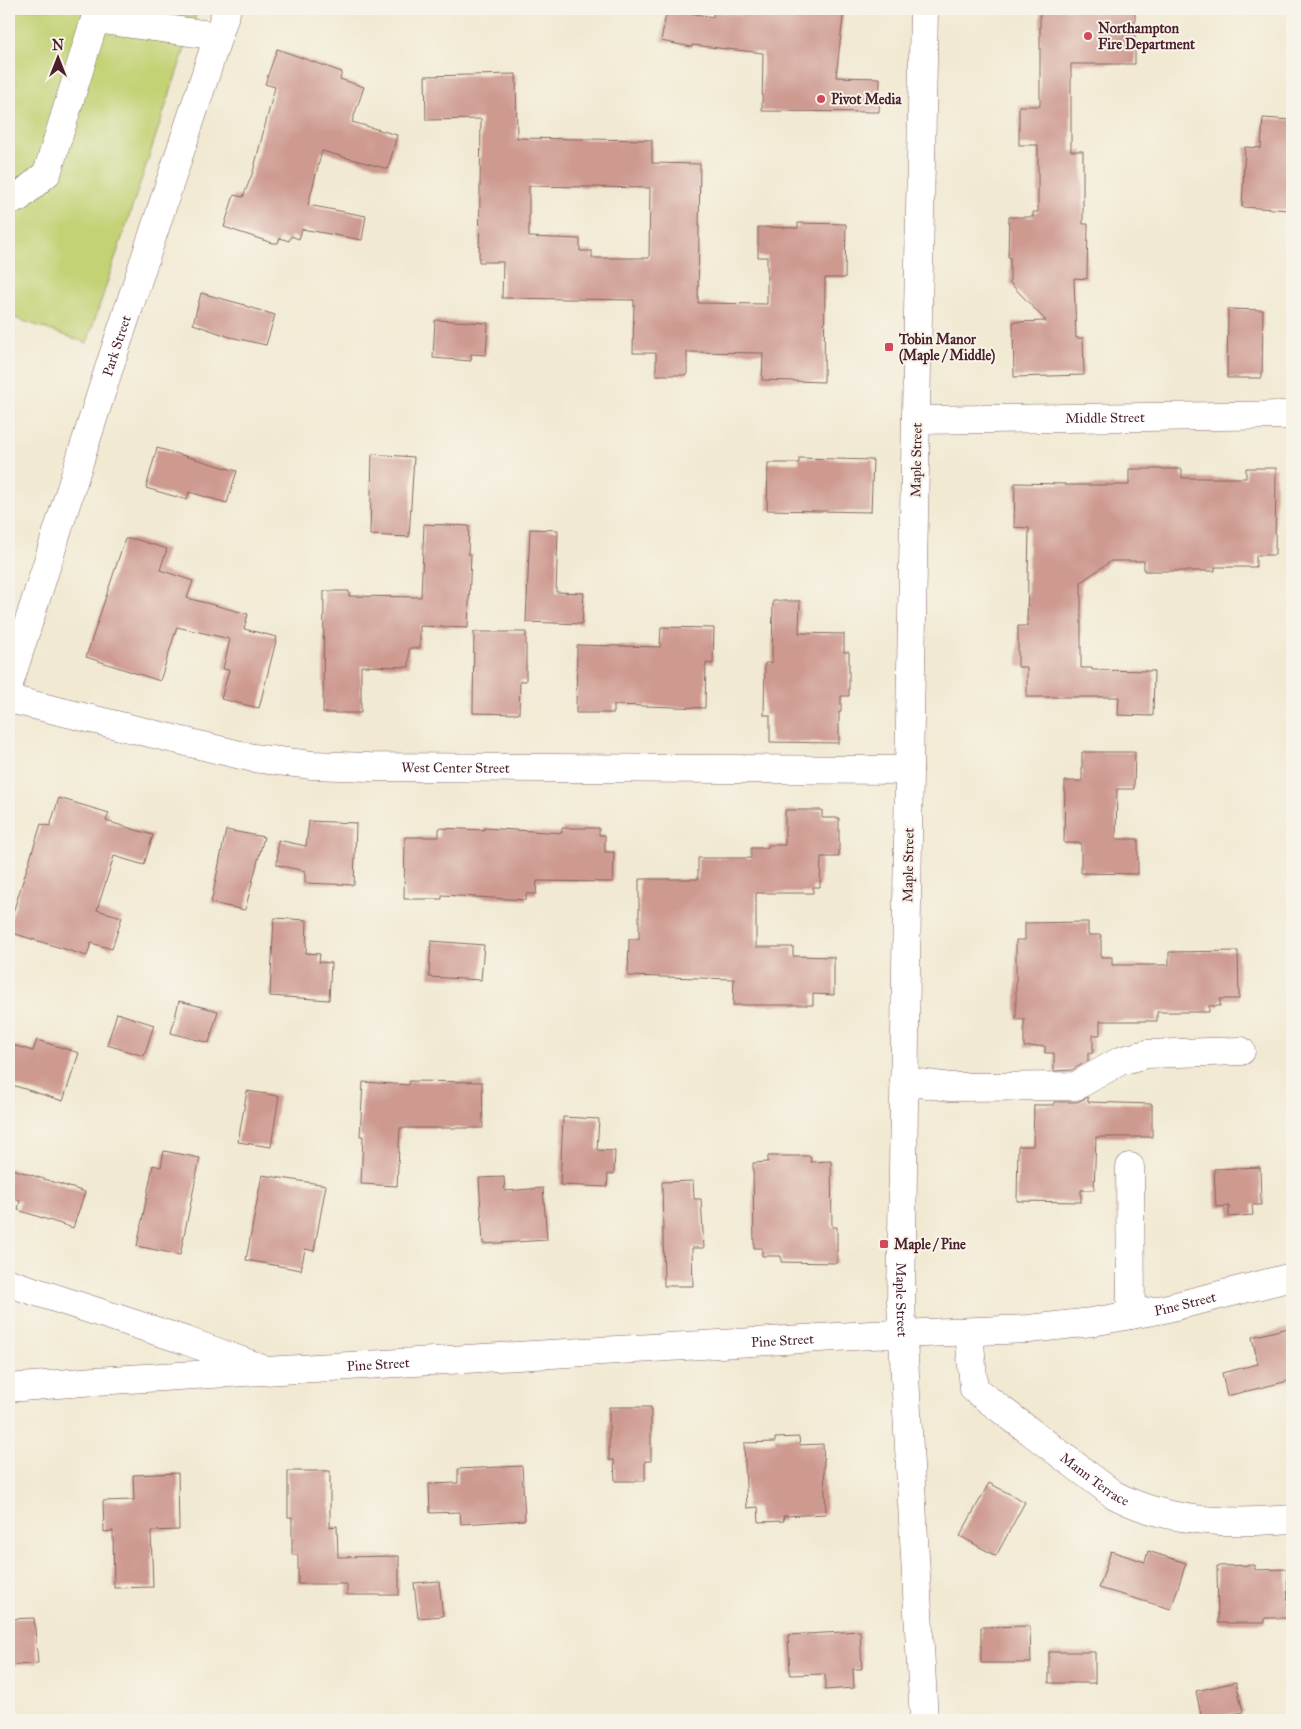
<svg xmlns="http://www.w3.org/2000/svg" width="1301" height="1729" font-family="'IM FELL Great Primer',serif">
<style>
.green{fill:#c3d275;stroke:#867850}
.building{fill:#ce9a90;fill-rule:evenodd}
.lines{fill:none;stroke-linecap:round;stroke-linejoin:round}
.minor-casing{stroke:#846665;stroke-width:29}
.major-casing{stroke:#846665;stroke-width:29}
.minor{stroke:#fff;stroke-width:28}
.major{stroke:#fff;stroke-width:28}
.poi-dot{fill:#d1495b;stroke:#f7f3e8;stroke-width:2}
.labels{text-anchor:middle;stroke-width:4;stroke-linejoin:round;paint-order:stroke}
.poi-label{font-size:14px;font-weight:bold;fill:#4a1f2b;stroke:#f7f3e8;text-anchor:start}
.street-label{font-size:14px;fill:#4a1f2b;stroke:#f7f3e8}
</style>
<rect width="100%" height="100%" fill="#f7f3e8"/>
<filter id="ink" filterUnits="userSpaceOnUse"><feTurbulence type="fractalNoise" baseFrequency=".02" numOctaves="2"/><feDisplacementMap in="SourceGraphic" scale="10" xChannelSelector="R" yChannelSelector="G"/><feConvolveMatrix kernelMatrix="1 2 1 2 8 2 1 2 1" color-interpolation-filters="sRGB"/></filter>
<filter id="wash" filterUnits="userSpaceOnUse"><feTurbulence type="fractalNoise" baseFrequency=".0096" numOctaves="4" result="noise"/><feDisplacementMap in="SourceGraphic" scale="20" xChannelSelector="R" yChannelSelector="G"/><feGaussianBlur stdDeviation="1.12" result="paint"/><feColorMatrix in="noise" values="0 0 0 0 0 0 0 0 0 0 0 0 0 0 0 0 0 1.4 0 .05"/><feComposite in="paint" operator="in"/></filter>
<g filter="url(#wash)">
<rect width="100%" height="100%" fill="#f1e9d2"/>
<path class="green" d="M 9,9 L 198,9 L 87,343 L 9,316 Z"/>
<g id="blocks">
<g class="building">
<path d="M 667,9 L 713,17 L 713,11 L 741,15 L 742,9 L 844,9 L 836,77 L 880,78 L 879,112 L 762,111 L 763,53 L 692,45 L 692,47 L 661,41 Z"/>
<path d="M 1040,9 L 1135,9 L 1135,64 L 1071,64 L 1071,151 L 1083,151 L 1083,224 L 1088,224 L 1087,279 L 1074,278 L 1076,338 L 1083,338 L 1084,375 L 1014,377 L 1013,322 L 1046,321 L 1010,283 L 1010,257 L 1008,257 L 1009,217 L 1033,217 L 1033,212 L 1038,212 L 1038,145 L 1019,145 L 1019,106 L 1040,106 Z"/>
<path d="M 277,49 L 342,72 L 340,79 L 364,87 L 352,122 L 397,135 L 388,169 L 322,151 L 308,205 L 366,216 L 362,240 L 302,229 L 299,239 L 291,236 L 289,241 L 280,238 L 278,243 L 272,243 L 224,227 L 234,195 L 243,197 L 253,172 L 275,87 L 265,84 Z"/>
<path d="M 516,74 L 517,138 L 652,140 L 652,163 L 700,164 L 698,303 L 767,304 L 767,257 L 758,257 L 758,227 L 798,228 L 798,223 L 846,224 L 845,278 L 825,278 L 824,382 L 762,380 L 763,353 L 687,352 L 687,375 L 656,375 L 656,353 L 633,353 L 634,300 L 502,298 L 503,262 L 479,262 L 481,119 L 426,120 L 425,76 ZM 529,186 L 650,188 L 649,258 L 592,258 L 592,251 L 580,251 L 580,239 L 529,237 Z"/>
<path d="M 1263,118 L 1292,120 L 1290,210 L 1242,207 L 1245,147 L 1261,148 Z"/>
<path d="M 201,293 L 245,305 L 245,306 L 275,315 L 266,345 L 230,337 L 193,324 Z"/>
<path d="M 1228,309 L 1263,310 L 1262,378 L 1227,378 Z"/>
<path d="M 435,320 L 488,323 L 486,355 L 471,354 L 471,361 L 433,358 Z"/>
<path d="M 157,448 L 237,471 L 227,503 L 189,492 L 187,500 L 146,488 Z"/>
<path d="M 372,454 L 414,457 L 409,537 L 370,535 Z"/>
<path d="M 799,458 L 873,460 L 871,512 L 767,510 L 768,463 L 799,463 Z"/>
<path d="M 1246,468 L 1276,468 L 1275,555 L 1256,555 L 1256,567 L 1215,567 L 1215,571 L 1144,571 L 1144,561 L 1111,561 L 1081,582 L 1081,668 L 1092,668 L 1092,670 L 1154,671 L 1153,716 L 1118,715 L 1119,697 L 1027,697 L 1027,667 L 1018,667 L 1018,626 L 1027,626 L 1029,528 L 1014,527 L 1015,483 L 1065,484 L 1065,485 L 1129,485 L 1129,469 L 1182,469 L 1182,478 L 1246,478 Z"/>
<path d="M 424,524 L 469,526 L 468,554 L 471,554 L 468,628 L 420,626 L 420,648 L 409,648 L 409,667 L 361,666 L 361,713 L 323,713 L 324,591 L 349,591 L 349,596 L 421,597 Z"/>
<path d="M 530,529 L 558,530 L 556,592 L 584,593 L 582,624 L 526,622 Z"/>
<path d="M 125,539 L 135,539 L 167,549 L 160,570 L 193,581 L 187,598 L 248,614 L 244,629 L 277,637 L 259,708 L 221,699 L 229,670 L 223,669 L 230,639 L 177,627 L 160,681 L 86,657 Z"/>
<path d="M 773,601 L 800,601 L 799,633 L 844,634 L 844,652 L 849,652 L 849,696 L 841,696 L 841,712 L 839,712 L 839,743 L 770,742 L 770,715 L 764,715 L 765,663 L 772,663 Z"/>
<path d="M 661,627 L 714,628 L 713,664 L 706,663 L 705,708 L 614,705 L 614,713 L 576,713 L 577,645 L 660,647 Z"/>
<path d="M 474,632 L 526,632 L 526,681 L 520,681 L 519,714 L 473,713 Z"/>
<path d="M 1082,752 L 1135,752 L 1134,789 L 1117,789 L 1116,839 L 1138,839 L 1138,874 L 1081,873 L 1081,843 L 1064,843 L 1065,781 L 1082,781 Z"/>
<path d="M 59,798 L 109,813 L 106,821 L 153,835 L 144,865 L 114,856 L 97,910 L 122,917 L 112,949 L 91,943 L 87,956 L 9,932 L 9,925 L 41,824 L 50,826 Z"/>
<path d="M 785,810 L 822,810 L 822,818 L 839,818 L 839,857 L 821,857 L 820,887 L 813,887 L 813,893 L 756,893 L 756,947 L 793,947 L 793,956 L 834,957 L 834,995 L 813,994 L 813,1005 L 733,1005 L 734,979 L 628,976 L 629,939 L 639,939 L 639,879 L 698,879 L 698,858 L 751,858 L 751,848 L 768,848 L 768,845 L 785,845 Z"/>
<path d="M 309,821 L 356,823 L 354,885 L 305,883 L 305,871 L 277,865 L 278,840 L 306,846 Z"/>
<path d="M 439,828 L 484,830 L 484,828 L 562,833 L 562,828 L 599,828 L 599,835 L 605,835 L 605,852 L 614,852 L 613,882 L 537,881 L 536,894 L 526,894 L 526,900 L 442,895 L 442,899 L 404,899 L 405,837 L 439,837 Z"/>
<path d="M 226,830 L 264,837 L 245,910 L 211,903 Z"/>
<path d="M 274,918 L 307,920 L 306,953 L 320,954 L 319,962 L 331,963 L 329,1000 L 270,996 Z"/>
<path d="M 1088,922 L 1088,935 L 1101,935 L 1101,957 L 1112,957 L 1112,965 L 1169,965 L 1169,952 L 1238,951 L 1239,999 L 1220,999 L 1220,1006 L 1209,1006 L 1209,1012 L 1157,1012 L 1157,1021 L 1100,1021 L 1100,1035 L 1093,1035 L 1093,1053 L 1088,1053 L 1088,1061 L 1072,1070 L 1054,1071 L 1054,1053 L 1045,1053 L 1045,1046 L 1024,1047 L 1024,1019 L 1016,1019 L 1016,940 L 1025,940 L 1025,923 Z"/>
<path d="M 431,941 L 484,945 L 481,980 L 429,977 Z"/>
<path d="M 179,1001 L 218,1011 L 209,1043 L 171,1033 Z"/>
<path d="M 117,1013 L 154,1025 L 144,1056 L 107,1045 Z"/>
<path d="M 37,1040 L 79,1053 L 63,1101 L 9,1084 L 9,1044 L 33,1051 Z"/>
<path d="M 409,1081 L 482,1082 L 483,1128 L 400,1128 L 397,1186 L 361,1184 L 363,1136 L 360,1136 L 363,1082 L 409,1085 Z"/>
<path d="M 247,1091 L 279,1096 L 271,1147 L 238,1142 Z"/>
<path d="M 1088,1097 L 1088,1102 L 1152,1104 L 1152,1137 L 1096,1137 L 1094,1190 L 1081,1190 L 1081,1202 L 1017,1201 L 1018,1146 L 1033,1146 L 1034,1105 L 1054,1105 L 1054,1102 L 1077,1102 Z"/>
<path d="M 563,1117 L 599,1119 L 597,1150 L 615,1151 L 614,1174 L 608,1174 L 607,1187 L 560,1185 Z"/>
<path d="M 164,1151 L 200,1158 L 180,1255 L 137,1246 L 153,1165 L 161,1167 Z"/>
<path d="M 768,1156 L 810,1156 L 811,1162 L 831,1161 L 832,1227 L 837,1227 L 837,1263 L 781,1262 L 781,1256 L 762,1256 L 762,1248 L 754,1248 L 753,1163 L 768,1162 Z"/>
<path d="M 1260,1167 L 1261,1205 L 1252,1205 L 1253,1215 L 1229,1217 L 1229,1206 L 1216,1207 L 1214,1169 Z"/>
<path d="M 9,1168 L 85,1192 L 73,1228 L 18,1210 L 20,1201 L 9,1197 Z"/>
<path d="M 262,1175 L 326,1185 L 314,1251 L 305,1249 L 301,1270 L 246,1260 Z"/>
<path d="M 504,1177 L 505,1191 L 543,1188 L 547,1240 L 483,1244 L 479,1178 Z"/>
<path d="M 693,1181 L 694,1199 L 701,1199 L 704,1248 L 692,1248 L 693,1286 L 664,1286 L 662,1182 Z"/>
<path d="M 1292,1327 L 1292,1380 L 1227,1396 L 1222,1373 L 1258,1364 L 1252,1337 Z"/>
<path d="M 609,1407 L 651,1407 L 651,1461 L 645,1461 L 645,1481 L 615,1481 L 614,1460 L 609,1460 Z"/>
<path d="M 799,1437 L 800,1445 L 823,1444 L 826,1514 L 783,1516 L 784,1521 L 759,1522 L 758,1507 L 747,1508 L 744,1443 L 775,1442 L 775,1438 Z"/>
<path d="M 522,1466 L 525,1520 L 461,1524 L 460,1512 L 430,1513 L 429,1484 L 458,1483 L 458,1469 Z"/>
<path d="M 288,1471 L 330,1471 L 330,1527 L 337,1526 L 338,1557 L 399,1556 L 399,1595 L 347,1595 L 347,1584 L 298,1584 L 298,1555 L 292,1555 L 292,1517 L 288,1517 Z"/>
<path d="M 178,1473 L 179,1530 L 151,1531 L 153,1587 L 114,1588 L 113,1531 L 104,1532 L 103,1501 L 134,1500 L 133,1475 Z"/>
<path d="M 989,1483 L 1025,1502 L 996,1556 L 960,1536 Z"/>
<path d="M 1111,1551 L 1145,1562 L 1148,1551 L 1186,1563 L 1171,1609 L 1099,1588 Z"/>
<path d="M 1255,1565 L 1255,1570 L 1287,1569 L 1288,1618 L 1265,1618 L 1265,1623 L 1218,1623 L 1217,1566 Z"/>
<path d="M 439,1581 L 443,1616 L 418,1618 L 414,1583 Z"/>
<path d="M 34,1618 L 38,1663 L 9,1666 L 9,1619 Z"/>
<path d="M 1030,1626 L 1031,1663 L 981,1663 L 981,1627 Z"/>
<path d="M 860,1631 L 862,1669 L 853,1669 L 854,1688 L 825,1690 L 825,1674 L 790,1675 L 788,1635 Z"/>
<rect x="1049" y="1652" width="46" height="31"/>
<path d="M 1236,1682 L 1243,1712 L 1202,1720 L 1196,1691 Z"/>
</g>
</g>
</g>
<g filter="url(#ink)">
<use href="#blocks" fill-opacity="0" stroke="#846665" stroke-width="1"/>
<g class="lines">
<defs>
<g id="minor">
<path d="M 95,19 L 218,36"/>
<path d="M 9,200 L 18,198 L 47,173 L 95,19 L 95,9"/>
<path id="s1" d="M 917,420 L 1292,415"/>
<path id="s2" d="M 9,699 L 253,758 L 312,765 L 369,767 L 909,770"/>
<path d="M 904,1081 L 950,1087 L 1076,1086 L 1120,1061 L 1146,1054 L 1241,1051"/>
<path d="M 1130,1167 L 1131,1315"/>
<path d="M 9,1283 L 187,1341 L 258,1367"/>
<path id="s3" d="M 969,1332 L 974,1389 L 1113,1494 C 1168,1524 1231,1524 1292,1519"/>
<path id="s4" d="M 9,1388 L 95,1381 L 871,1335 L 1029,1329 L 1092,1322 L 1164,1309 L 1292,1277"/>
</g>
<g id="major">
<path id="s5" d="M 924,9 L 909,770 L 901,1303 L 924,1720"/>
<path id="s6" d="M 9,684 L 110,365 L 227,9"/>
</g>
</defs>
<use href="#minor" class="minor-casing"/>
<use href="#major" class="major-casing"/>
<use href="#minor" class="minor"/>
<use href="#major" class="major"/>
</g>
</g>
<g class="poi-dot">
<circle cx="1088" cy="36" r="5"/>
<circle cx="821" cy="99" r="5"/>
<rect x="884" y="342" width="10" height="10" rx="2.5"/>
<rect x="879" y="1239" width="10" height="10" rx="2.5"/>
</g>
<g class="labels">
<g class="poi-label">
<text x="1098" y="33">Northampton<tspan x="1098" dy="16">Fire Department</tspan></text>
<text x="831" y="104">Pivot Media</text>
<text x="899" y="344">Tobin Manor<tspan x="899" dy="16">(Maple / Middle)</tspan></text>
<text x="894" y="1249">Maple / Pine</text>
</g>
<g class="street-label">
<text dy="5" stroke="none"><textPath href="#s6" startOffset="355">Park Street</textPath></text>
<text dy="5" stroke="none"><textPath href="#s1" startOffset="188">Middle Street</textPath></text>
<text transform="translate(916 460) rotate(-89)" y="5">Maple Street</text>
<text dy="5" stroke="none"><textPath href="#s2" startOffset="454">West Center Street</textPath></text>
<text transform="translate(908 865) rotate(-89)" y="5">Maple Street</text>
<text dy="5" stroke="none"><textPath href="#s5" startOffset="1291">Maple Street</textPath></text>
<text dy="5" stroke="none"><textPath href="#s4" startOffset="1180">Pine Street</textPath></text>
<text dy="5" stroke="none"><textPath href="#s4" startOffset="775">Pine Street</textPath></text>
<text dy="5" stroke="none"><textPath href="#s4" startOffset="370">Pine Street</textPath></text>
<text dy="5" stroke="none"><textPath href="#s3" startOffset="208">Mann Terrace</textPath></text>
</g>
</g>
<rect width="1301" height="1729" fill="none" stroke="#f7f3e8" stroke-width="30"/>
<g transform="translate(58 58)" stroke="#f7f3e8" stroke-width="4" paint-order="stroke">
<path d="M0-4L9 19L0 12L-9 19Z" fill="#4a1f2b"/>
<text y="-8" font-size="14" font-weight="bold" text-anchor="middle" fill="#4a1f2b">N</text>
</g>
</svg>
